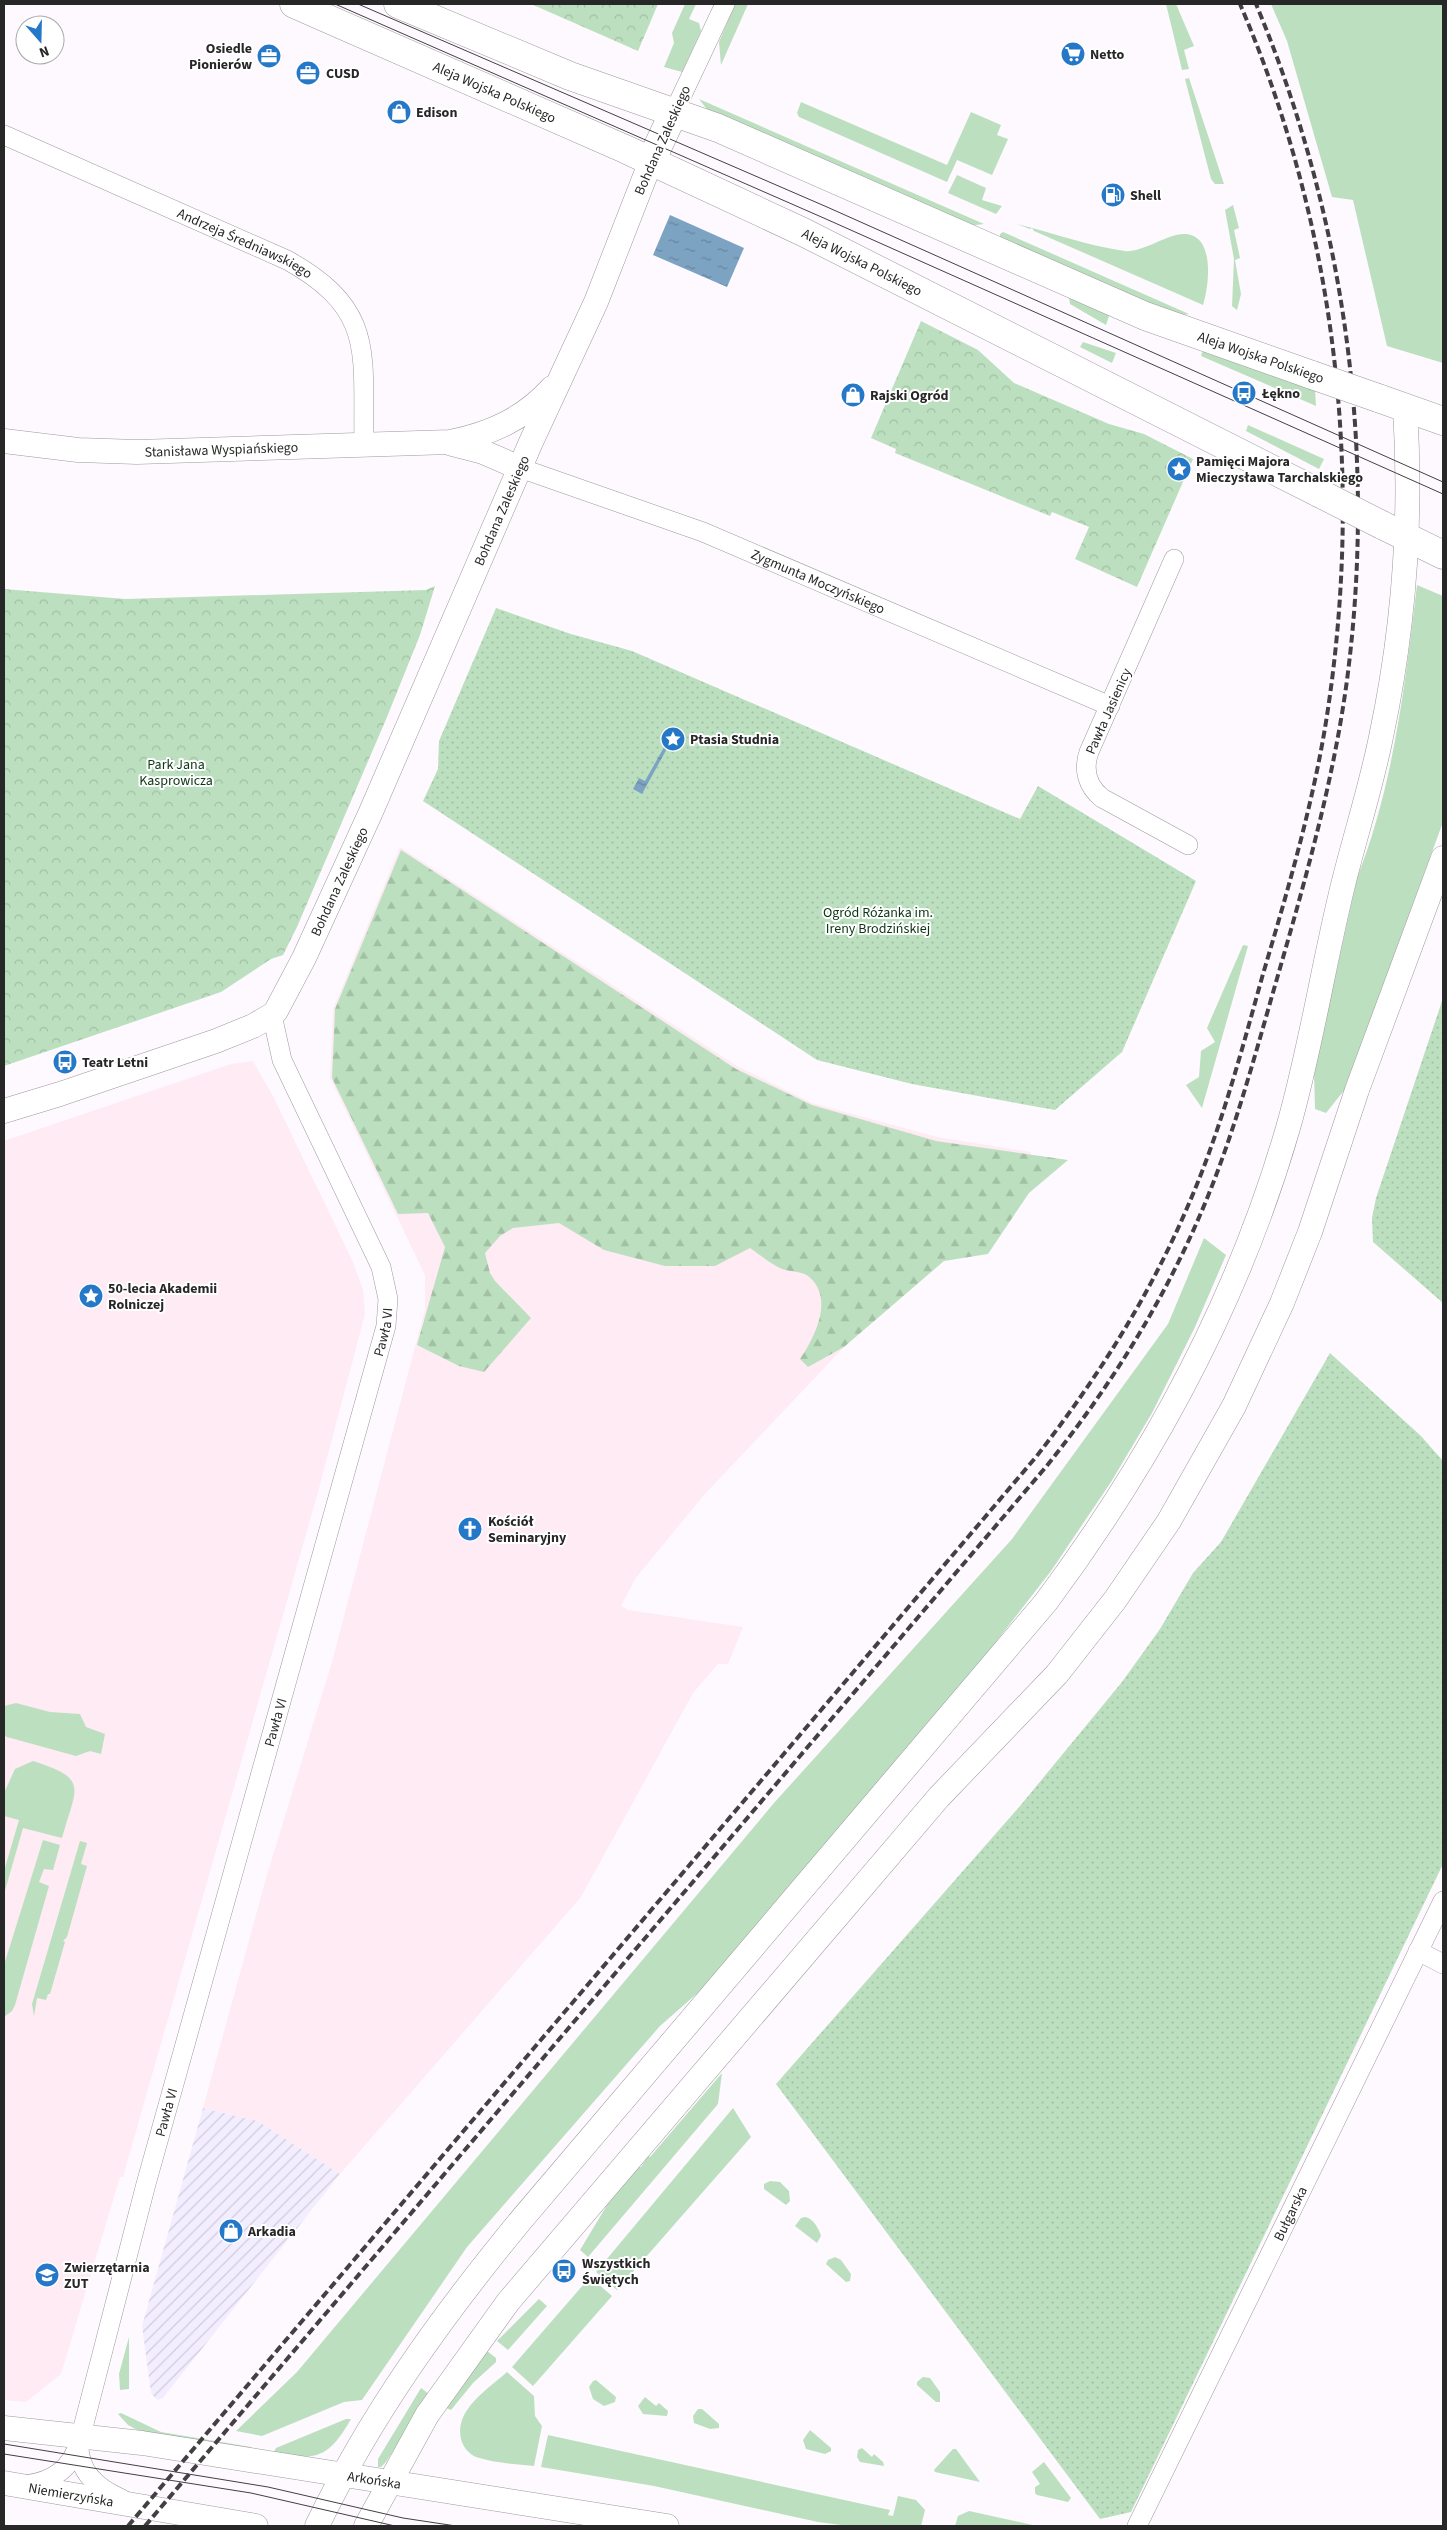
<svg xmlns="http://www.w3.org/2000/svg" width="1447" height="2530" font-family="'Source Sans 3',sans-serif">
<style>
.industrial{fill:url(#industrial-furrows)}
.education{fill:#feebf4}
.grass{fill:#bce0bf}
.forest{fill:url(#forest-firs)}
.park{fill:url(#park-crowns)}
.garden{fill:url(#garden-dots)}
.water{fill:url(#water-ripples)}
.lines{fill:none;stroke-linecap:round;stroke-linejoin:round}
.minor-casing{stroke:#9d999d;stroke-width:20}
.tertiary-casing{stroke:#9d999d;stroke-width:25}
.secondary-casing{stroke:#9d999d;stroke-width:29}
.minor{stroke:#fff;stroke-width:19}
.tertiary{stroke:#fff;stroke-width:24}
.secondary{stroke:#fff;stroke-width:28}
.tram{stroke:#424042;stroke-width:1}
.rail{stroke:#424042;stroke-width:4;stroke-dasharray:8 4;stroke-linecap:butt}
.secondary-bridge-casing{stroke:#9d999d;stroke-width:29;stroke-linecap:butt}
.secondary-bridge{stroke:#fff;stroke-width:28}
.labels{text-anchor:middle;stroke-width:4;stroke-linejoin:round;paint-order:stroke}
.poi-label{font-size:14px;font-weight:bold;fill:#282728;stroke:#fff;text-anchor:start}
.street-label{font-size:14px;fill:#282728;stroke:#fff}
.park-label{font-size:14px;fill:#0b3514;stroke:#fff}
</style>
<defs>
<pattern id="industrial-furrows" width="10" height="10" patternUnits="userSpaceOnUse" patternTransform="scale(1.25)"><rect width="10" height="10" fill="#f3eeff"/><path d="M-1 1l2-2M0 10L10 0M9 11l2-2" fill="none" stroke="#d0ccdb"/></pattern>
<pattern id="forest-firs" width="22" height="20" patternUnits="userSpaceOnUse" patternTransform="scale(1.25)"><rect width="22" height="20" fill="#bce0bf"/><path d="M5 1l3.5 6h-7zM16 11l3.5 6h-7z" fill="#a2c0a4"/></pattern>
<pattern id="park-crowns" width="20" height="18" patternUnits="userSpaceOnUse" patternTransform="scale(1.25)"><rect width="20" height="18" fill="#bce0bf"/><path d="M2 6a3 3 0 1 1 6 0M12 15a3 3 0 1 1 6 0" fill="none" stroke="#a2c0a4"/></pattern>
<pattern id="garden-dots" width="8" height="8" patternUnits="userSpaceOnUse" patternTransform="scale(1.25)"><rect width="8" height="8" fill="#bce0bf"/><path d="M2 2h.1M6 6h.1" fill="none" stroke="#a2c0a4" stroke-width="1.8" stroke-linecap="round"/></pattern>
<pattern id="water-ripples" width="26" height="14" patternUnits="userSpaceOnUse" patternTransform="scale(1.25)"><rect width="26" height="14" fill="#7da3c3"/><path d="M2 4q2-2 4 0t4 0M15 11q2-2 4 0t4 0" fill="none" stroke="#66859e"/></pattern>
</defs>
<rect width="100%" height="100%" fill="#fef9fe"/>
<path class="industrial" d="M 203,2108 L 258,2121 L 340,2174 L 163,2398 L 157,2400 L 151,2393 L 142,2326 Z"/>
<g class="education">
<path d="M 400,847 L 737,1066 L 812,1103 L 937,1137 L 1031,1152 L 1027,1166 L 908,1291 L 844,1347 L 703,1496 L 635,1579 L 621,1606 L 628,1610 L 743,1627 L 728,1664 L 718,1664 L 693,1693 L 581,1897 L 340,2174 L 258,2121 L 203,2108 L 267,1875 L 332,1662 L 425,1309 L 425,1275 L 330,1078 L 333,1009 Z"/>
<path d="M 253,1061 L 274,1098 L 353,1262 L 363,1290 L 365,1314 L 318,1492 L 123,2177 L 120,2177 L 61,2374 L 26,2402 L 4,2400 L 4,1141 L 231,1064 Z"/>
</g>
<g class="grass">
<path d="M 685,4 L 696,4 L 689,19 L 699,23 L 701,31 L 682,72 L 664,67 L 674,43 L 672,33 Z"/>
<path d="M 735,4 L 748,4 L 721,65 L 719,42 Z"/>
<path d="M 1166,4 L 1176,4 L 1194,46 L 1184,50 L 1189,69 L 1182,70 Z"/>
<path d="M 1271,4 L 1443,4 L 1443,363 L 1387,346 L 1353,200 L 1332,197 L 1287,41 Z"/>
<path d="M 1189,78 L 1224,184 L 1215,184 L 1211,179 L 1185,79 Z"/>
<path d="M 699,99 L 984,224 L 968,226 L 709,112 Z"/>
<path d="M 801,102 L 947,165 L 971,112 L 1001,125 L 997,135 L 1008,139 L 992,175 L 957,160 L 947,182 L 799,117 L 797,113 Z"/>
<path d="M 957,175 L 986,188 L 982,200 L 1002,206 L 996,214 L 948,193 Z"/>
<path d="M 1233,205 L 1239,228 L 1234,230 L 1240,258 L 1235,260 L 1241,294 L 1237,310 L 1232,306 L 1234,259 L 1225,210 Z"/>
<path d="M 1017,224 C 1053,233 1089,246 1125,251 C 1138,253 1163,238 1176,235 C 1216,226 1210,283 1203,305 L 1034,231 L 1032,228 L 1030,229 Z"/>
<path d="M 1003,232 L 1189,314 L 1176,316 L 1000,239 L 1000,234 Z"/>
<path d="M 1069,297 L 1110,313 L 1106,325 L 1070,304 Z"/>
<path d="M 1083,342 L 1116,353 L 1112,363 L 1080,347 Z"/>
<path d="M 1203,350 L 1315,389 L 1316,406 L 1201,356 Z"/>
<path d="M 1248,425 L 1324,459 L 1319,469 L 1246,431 Z"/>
<path d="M 1417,585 L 1443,596 L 1443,822 L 1346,1088 L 1326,1113 L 1315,1109 L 1314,1072 L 1357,878 C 1394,784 1405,684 1417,585 Z"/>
<path d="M 1243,945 L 1248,946 L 1202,1108 L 1186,1085 L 1199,1077 L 1201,1051 L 1215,1042 L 1207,1028 Z"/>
<path d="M 1204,1238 L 1226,1255 L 1195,1327 L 1152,1413 L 1111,1482 L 1051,1571 L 949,1702 L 709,1983 L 660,2026 L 467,2247 L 362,2400 L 344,2402 L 262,2436 L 236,2431 L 297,2372 L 774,1803 L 1012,1539 L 1168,1324 Z"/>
<path d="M 16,1703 L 50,1712 L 80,1714 L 86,1727 L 105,1734 L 101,1754 L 90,1751 L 76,1756 L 7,1737 L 4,1735 L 4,1706 Z"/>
<path d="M 33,1761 C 90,1779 76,1787 62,1838 L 23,1828 L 4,1894 L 4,1871 L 19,1820 L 4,1816 L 4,1793 L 15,1769 Z"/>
<path d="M 43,1840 L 60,1845 L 53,1870 L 44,1869 L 39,1882 L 49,1886 L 15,2005 L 12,2011 L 4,2017 L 4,1965 Z"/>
<path d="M 80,1841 L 87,1843 L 81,1864 L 87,1866 L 67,1937 L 63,1941 L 65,1942 L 50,1994 L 48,1994 L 46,2000 L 37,1998 L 34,2016 L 32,2004 Z"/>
<path d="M 722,2073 L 718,2104 L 588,2257 L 580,2250 L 612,2197 L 637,2167 L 641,2167 L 648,2156 L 650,2157 Z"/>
<path d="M 733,2108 L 751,2137 L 617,2290 L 596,2272 Z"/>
<path d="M 770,2181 L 780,2182 L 789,2191 L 790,2201 L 786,2205 L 764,2189 L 764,2184 Z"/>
<path d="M 805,2217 C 813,2218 819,2229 821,2236 L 817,2243 L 795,2226 L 801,2218 Z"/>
<path d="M 835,2257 L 841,2260 L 851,2274 L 850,2281 L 846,2282 L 826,2264 L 828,2260 Z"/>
<path d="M 590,2277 L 612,2296 L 533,2386 L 512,2367 Z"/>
<path d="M 539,2299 L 547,2306 L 508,2350 L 497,2341 Z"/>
<path d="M 129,2337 L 129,2389 L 120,2390 L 119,2374 Z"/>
<path d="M 487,2351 L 496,2358 L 496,2362 L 473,2383 L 451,2410 L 446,2408 Z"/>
<path d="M 507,2372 L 534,2396 L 535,2416 L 542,2426 L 534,2466 C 515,2464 494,2463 476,2457 C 469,2454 463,2447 461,2439 C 454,2410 488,2389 507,2372 Z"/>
<path d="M 923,2377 L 930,2378 L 940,2392 L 940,2402 L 936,2402 L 917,2385 L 917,2382 Z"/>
<path d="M 596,2380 L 616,2397 L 615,2402 L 604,2406 L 593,2399 L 589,2387 L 593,2381 Z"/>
<path d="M 421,2388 L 429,2394 L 386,2462 L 381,2467 L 378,2467 L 378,2459 Z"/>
<path d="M 645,2397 L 656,2406 L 659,2403 L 668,2411 L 667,2416 L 643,2414 L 638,2406 Z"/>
<path d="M 698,2409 L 702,2409 L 719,2424 L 719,2428 L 710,2429 L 694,2423 L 693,2416 Z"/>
<path d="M 121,2413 L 161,2432 L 251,2447 L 251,2450 L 139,2431 L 128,2425 L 118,2414 Z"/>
<path d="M 346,2419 L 351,2419 C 328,2459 317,2460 273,2454 L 276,2448 Z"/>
<path d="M 810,2430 L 831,2448 L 831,2451 L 825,2454 L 806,2449 L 803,2440 Z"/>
<path d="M 548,2435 L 890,2510 L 888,2515 L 893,2516 L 898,2496 L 916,2500 L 925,2510 L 921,2526 L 849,2526 L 818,2522 L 654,2486 L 541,2467 Z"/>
<path d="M 862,2448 L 872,2457 L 874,2454 L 883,2462 L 884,2466 L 860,2462 L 857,2457 L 858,2450 Z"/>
<path d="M 953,2449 L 956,2449 L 980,2482 L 935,2472 L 934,2470 Z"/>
<path d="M 1044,2462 L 1071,2498 L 1068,2502 L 1037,2495 L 1035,2493 L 1035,2487 L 1040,2484 L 1032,2472 Z"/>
<path d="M 969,2511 L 1037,2526 L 955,2526 L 958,2516 Z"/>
</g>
<path class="forest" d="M 401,850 L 736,1069 L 812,1105 L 936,1141 L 1068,1160 L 1029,1193 L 988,1254 L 944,1261 L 844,1347 L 808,1367 L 800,1359 C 815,1337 835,1297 808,1276 C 801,1271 790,1272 782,1269 C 771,1264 760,1255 750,1248 L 715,1266 L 665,1266 L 604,1250 L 559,1223 L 513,1228 L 500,1236 L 485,1253 L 490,1273 L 495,1281 L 531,1318 L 484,1372 L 459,1366 L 417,1345 L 445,1247 L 428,1213 L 398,1214 L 332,1078 L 335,1009 Z"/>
<g class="park">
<path d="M 531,4 L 658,4 L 638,51 Z"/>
<path d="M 921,321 L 978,350 L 1014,383 L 1109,424 L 1144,434 L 1193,459 L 1137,587 L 1075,559 L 1089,527 L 1052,512 L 1050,516 L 895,453 L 896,449 L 871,438 Z"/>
<path d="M 435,586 L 420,635 L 387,717 L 297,927 L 283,955 L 271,959 L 221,992 L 4,1066 L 4,589 L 125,599 L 426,590 Z"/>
</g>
<g class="garden">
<path d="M 496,608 L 571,634 L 632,651 L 1020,819 L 1038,786 L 1196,881 L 1122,1052 L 1055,1110 L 912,1084 L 817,1060 L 423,801 L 438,769 L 439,741 Z"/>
<path d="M 1443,998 L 1443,1303 L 1373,1242 L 1372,1218 L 1376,1198 Z"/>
<path d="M 1330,1353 L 1421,1436 L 1443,1461 L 1443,1864 L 1131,2512 L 1100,2519 L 776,2084 L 1020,1806 L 1122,1682 L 1160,1629 L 1193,1573 L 1221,1542 Z"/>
</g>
<g class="water">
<path d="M 670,215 L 744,248 L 727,287 L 653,255 Z"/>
<path d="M 672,733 L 675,734 L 642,794 L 633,789 L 639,778 L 645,781 Z"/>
</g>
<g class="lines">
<defs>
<g id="minor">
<path d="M 674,112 L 725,4"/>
<path id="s1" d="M 4,135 L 287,260 C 377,310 362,354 364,445"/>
<path id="s2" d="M 520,468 L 703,532 L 1110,706"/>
<path d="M 1174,559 L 1089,752 C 1083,769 1087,786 1102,798 L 1188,845"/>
<path d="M 1418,1951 L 1443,1964"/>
<path d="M 79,2444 C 78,2472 98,2489 122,2499"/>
<path id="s3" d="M 26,2485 C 53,2481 71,2469 79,2443 L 146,2184 L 386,1326 L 388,1299 L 381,1267 L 282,1060 L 272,1015"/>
<path id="s4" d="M 1137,2526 L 1443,1901"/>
</g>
<g id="tertiary">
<path id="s5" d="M 4,441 L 78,450 L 137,452 L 450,442 C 490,434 524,419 552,388"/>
<path d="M 452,444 L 483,452 L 520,468"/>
<path id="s6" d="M 4,1111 L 60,1094 L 216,1041 L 253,1026 L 272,1015 L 276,1011 L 304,958 L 370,814 L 531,442 L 596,302 L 651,161"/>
<path id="s7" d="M 4,2428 L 142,2443 L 667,2526"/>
<path id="s8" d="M 4,2483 L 256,2526"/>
<path d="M 317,2526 C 371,2414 442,2316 521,2220 L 1046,1602 C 1153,1458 1238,1301 1288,1128 C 1311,1048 1323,966 1343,885 C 1355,836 1371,787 1381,737 C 1404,629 1412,518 1405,408"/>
<path d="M 366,2526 L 427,2415 L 508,2302 L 939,1797 L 1057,1674 L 1115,1600 L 1169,1521 L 1234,1406 L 1282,1303 L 1310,1232 L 1357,1090 L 1443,858"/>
</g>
<g id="secondary">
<path id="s9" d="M 294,4 L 625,149 L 803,232 L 1319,493"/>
<path d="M 398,4 L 570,76 L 718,128 L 1145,316 L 1312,375"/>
<path d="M 651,161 L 674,112"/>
<path d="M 1378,398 L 1443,421"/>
<path d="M 1382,525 L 1443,555"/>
</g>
</defs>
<use href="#minor" class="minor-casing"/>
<use href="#tertiary" class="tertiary-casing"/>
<use href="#secondary" class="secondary-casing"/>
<use href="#minor" class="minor"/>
<use href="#tertiary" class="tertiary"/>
<use href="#secondary" class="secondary"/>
<g class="tram">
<path d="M 335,4 L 826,219 L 1443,494"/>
<path d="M 358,4 L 827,207 L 1443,482"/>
<path d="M 4,2444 L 268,2487 L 403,2518 L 456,2526"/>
<path d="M 4,2454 L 251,2493 L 395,2526"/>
</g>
<g class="rail">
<path d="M 128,2526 L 1036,1457 C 1096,1380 1148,1299 1187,1208 C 1220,1133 1241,1053 1263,974 C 1287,893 1311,811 1325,728 C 1365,483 1338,232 1240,4"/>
<path d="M 145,2526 L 1045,1468 C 1112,1385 1168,1295 1208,1196 C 1235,1129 1254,1059 1274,989 C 1303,888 1333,785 1347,680 C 1377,451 1345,217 1256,4"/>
</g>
<defs>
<g id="secondary-bridge">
<path d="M 1312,375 L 1378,398"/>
<path d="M 1319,493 L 1382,525"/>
</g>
</defs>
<use href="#secondary-bridge" class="secondary-bridge-casing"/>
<use href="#secondary-bridge" class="secondary-bridge"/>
</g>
<defs>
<symbol id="supermarket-disc" viewBox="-11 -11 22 22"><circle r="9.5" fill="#2578c7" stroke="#fff"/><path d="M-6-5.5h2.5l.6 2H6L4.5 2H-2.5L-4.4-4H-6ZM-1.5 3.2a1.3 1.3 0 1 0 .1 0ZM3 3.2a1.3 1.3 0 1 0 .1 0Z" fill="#fff"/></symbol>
<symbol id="office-disc" viewBox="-11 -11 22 22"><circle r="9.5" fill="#2578c7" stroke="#fff"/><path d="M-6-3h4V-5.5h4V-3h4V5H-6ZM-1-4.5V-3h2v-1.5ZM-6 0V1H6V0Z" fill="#fff"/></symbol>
<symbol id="shop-disc" viewBox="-11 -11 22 22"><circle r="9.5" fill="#2578c7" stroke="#fff"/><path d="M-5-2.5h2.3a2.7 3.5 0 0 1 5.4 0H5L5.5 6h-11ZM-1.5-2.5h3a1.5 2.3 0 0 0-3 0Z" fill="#fff"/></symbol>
<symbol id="fuel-disc" viewBox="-11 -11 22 22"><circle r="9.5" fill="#2578c7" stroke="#fff"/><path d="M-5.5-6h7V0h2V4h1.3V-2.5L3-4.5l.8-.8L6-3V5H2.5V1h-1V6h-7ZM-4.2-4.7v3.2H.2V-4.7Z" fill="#fff"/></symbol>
<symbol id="bus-disc" viewBox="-11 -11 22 22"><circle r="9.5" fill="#2578c7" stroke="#fff"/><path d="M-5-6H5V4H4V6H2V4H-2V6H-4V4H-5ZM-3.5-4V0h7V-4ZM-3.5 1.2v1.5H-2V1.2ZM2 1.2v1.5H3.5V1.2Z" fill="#fff"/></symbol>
<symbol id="sight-disc" viewBox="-11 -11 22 22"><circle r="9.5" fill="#2578c7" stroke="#fff"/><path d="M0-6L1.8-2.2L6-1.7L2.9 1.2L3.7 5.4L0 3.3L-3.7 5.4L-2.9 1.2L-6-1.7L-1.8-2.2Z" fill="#fff"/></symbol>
<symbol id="church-disc" viewBox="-11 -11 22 22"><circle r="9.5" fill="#2578c7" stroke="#fff"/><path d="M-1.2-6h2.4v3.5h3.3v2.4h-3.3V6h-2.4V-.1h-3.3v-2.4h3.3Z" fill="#fff"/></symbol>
<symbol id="university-disc" viewBox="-11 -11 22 22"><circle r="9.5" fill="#2578c7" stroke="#fff"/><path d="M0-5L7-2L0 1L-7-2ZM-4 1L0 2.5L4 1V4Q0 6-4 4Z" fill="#fff"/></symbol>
</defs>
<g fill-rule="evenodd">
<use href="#supermarket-disc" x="1059" y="40" width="28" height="28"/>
<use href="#office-disc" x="255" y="42" width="28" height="28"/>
<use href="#office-disc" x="294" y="59" width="28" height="28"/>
<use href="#shop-disc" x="385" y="98" width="28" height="28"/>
<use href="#fuel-disc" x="1099" y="181" width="28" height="28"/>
<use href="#bus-disc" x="1230" y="379" width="28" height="28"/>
<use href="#shop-disc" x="839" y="381" width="28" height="28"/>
<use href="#sight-disc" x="1165" y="455" width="28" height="28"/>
<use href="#sight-disc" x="659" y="725" width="28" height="28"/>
<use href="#bus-disc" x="51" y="1048" width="28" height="28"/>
<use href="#sight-disc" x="77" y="1282" width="28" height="28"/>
<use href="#church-disc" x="456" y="1515" width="28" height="28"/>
<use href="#shop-disc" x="217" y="2217" width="28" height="28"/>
<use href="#bus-disc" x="550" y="2257" width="28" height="28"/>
<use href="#university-disc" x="33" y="2261" width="28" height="28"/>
</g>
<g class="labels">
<g class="poi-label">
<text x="252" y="53" text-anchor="end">Osiedle<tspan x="252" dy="16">Pionierów</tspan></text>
<text x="1090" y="59">Netto</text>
<text x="326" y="78">CUSD</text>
<text x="416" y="117">Edison</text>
<text x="1130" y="200">Shell</text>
<text x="1262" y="398">Łękno</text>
<text x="870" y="400">Rajski Ogród</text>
<text x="1196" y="466">Pamięci Majora<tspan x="1196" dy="16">Mieczysława Tarchalskiego</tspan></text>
<text x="690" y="744">Ptasia Studnia</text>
<text x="82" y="1067">Teatr Letni</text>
<text x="108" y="1293">50-lecia Akademii<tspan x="108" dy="16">Rolniczej</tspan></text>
<text x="488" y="1526">Kościół<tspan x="488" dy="16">Seminaryjny</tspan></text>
<text x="248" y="2236">Arkadia</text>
<text x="582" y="2268">Wszystkich<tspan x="582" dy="16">Świętych</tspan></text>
<text x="64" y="2272">Zwierzętarnia<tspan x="64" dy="16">ZUT</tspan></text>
</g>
<g class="street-label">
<text dy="5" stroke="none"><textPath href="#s9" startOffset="219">Aleja Wojska Polskiego</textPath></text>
<text transform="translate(662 140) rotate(-66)" y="5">Bohdana Zaleskiego</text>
<text dy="5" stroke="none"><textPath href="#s1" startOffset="264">Andrzeja Średniawskiego</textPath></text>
<text dy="5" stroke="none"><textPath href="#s9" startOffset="624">Aleja Wojska Polskiego</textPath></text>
<text transform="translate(1261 357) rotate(19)" y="5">Aleja Wojska Polskiego</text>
<text dy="5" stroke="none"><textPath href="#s5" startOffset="218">Stanisława Wyspiańskiego</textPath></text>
<text dy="5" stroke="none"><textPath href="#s6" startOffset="840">Bohdana Zaleskiego</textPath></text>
<text dy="5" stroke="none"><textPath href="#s2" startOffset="319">Zygmunta Moczyńskiego</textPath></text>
<text transform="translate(1108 711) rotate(-66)" y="5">Pawła Jasienicy</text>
<text dy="5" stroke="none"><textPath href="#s6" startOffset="435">Bohdana Zaleskiego</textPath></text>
<text dy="5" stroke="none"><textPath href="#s3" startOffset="1224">Pawła VI</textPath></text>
<text dy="5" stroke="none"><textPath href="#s3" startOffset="819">Pawła VI</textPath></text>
<text dy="5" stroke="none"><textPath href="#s3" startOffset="414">Pawła VI</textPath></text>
<text dy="5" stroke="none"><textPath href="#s4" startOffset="348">Bułgarska</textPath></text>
<text dy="5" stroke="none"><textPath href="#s7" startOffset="374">Arkońska</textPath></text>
<text dy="5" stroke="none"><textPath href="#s8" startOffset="68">Niemierzyńska</textPath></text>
</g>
<g class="park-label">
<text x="176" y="769">Park Jana<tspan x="176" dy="16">Kasprowicza</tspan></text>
<text x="878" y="917">Ogród Różanka im.<tspan x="878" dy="16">Ireny Brodzińskiej</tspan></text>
</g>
</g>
<rect width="1447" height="2530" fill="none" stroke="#282728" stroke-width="10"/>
<g transform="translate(40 40) rotate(160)"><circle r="24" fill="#ffffff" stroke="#a9a9a9"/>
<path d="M0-4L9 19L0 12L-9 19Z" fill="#2578c7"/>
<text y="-8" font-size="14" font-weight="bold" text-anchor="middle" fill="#282728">N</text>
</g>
</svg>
